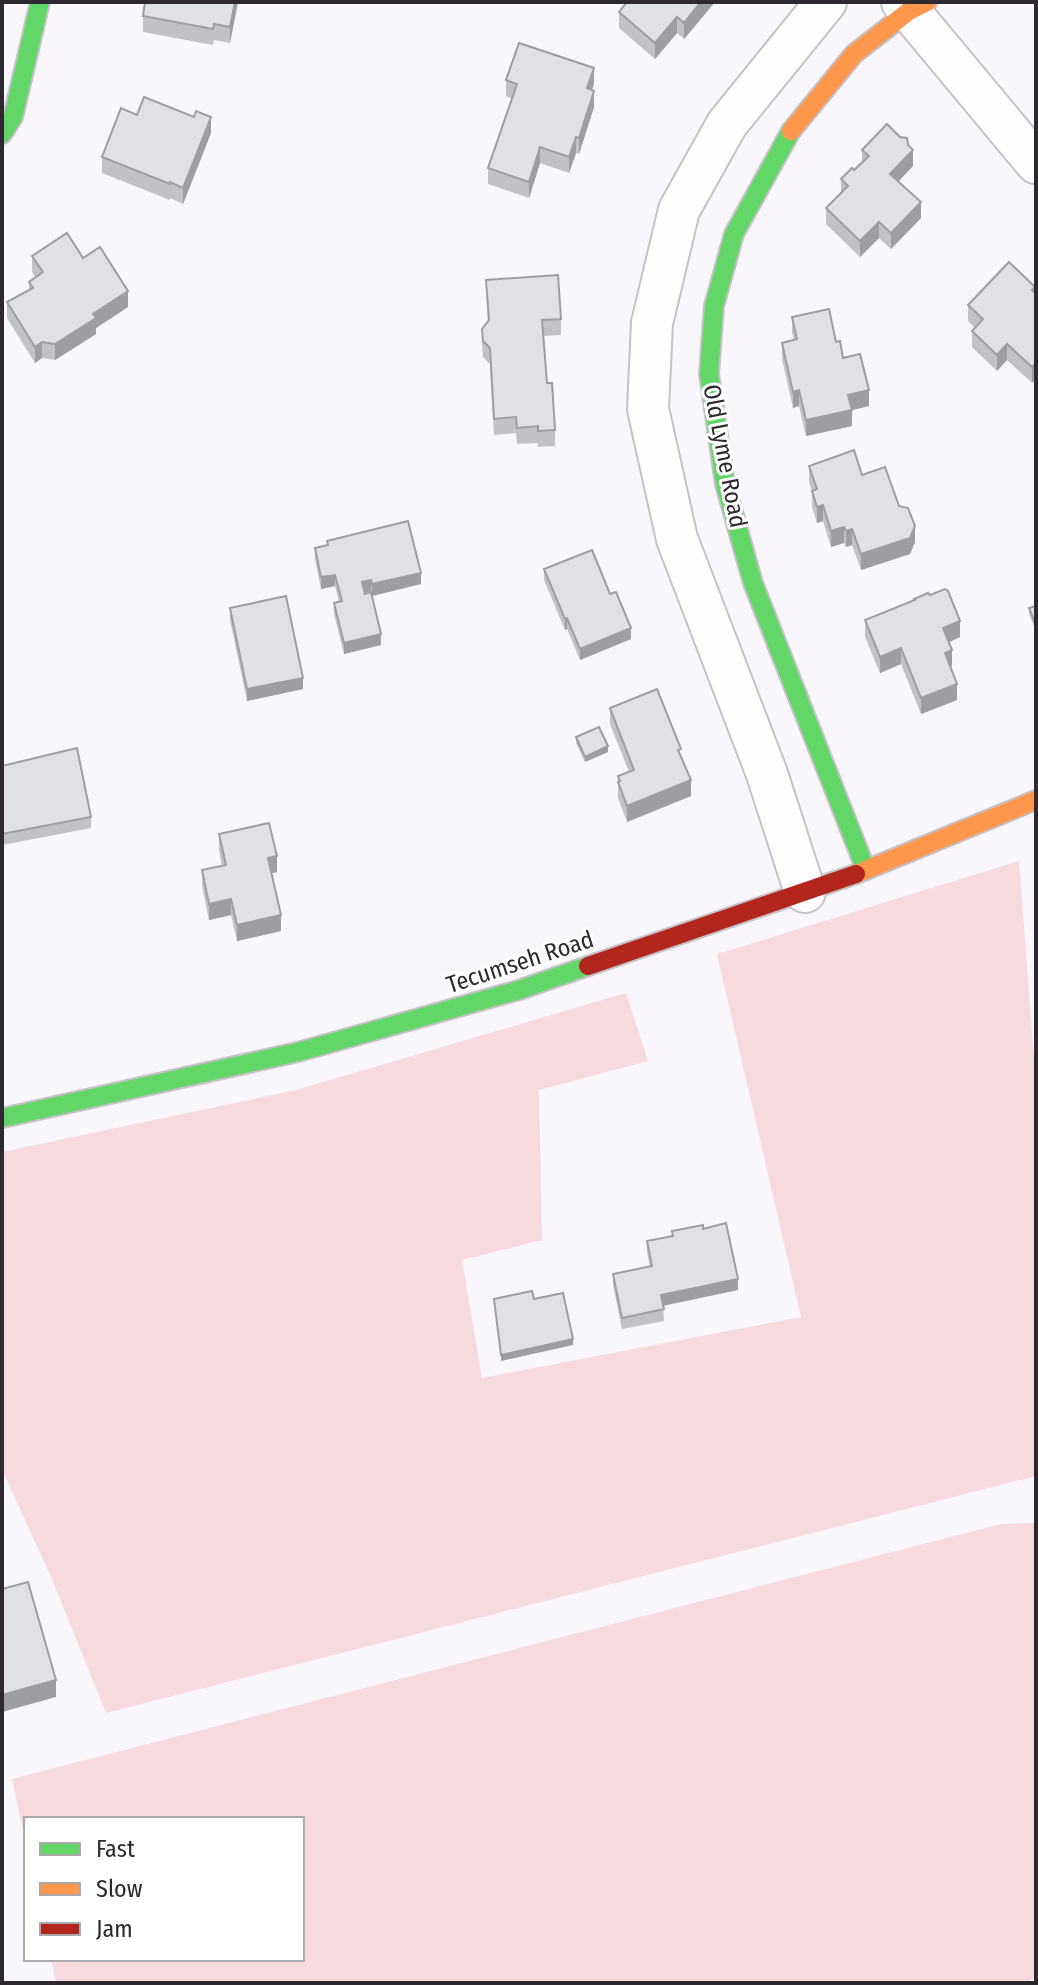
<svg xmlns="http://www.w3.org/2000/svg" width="1038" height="1985" font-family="'Fira Sans Condensed',sans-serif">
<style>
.green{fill:#f7dade}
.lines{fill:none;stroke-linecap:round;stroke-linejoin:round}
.street-casing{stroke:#c5c1c7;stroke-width:44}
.fast-casing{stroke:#c5c1c7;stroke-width:22}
.slow-casing{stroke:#c5c1c7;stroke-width:22}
.jam-casing{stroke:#c5c1c7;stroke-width:22}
.street{stroke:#fefeff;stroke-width:40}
.fast{stroke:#63d668;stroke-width:18}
.slow{stroke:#ff974d;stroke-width:18}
.jam{stroke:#b3261e;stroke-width:18}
.wall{fill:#c2c1c7}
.shaded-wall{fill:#9e9da2}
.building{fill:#e2e0e7;stroke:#9e9da2;stroke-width:2}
.labels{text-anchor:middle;stroke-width:6;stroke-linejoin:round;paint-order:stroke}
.street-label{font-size:24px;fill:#2e2830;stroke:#fff}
</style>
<rect width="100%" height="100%" fill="#faf7fc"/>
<g class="green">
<path d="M 1019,861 L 1036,1084 L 1036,1476 L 106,1713 L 52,1579 L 4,1474 L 4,1445 L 2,1443 L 2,1152 L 296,1090 L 626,993 L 648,1061 L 539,1090 L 542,1240 L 462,1260 L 482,1378 L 801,1317 L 717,954 Z"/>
<path d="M 1036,1523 L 1036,1978 L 1024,1983 L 56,1983 L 51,1959 L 302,1959 L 302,1819 L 26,1819 L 26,1844 L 12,1779 L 1001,1524 Z"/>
</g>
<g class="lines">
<defs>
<g id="street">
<path d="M 902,2 L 1036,163"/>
<path d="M 805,892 L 767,774 L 677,539 L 648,409 L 652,323 L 679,210 L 727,124 L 826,2"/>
</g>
<g id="fast">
<path d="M 791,131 L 734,234 L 714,306 L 709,374 L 725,484 L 753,583 L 866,870"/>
<path d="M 2,134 L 13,117 L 40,2"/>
<path d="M 2,1118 L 298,1052 L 519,990 L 588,966"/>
</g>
<g id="slow">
<path d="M 791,131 L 854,54 L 909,11 L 927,2"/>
<path d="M 856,874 L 1036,800"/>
</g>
<path id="jam" d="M 588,966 L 856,874"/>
</defs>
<use href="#street" class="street-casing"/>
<use href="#fast" class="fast-casing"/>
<use href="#slow" class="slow-casing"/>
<use href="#jam" class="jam-casing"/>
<use href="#street" class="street"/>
<use href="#fast" class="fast"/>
<use href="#slow" class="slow"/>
<use href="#jam" class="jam"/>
</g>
<g class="wall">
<path d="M 145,2 L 238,2 L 230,43 L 214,40 L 213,45 L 143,32 L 143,16 Z"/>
<path d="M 715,2 L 684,39 L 677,33 L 655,59 L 619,28 L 619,12 Z"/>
<path d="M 506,80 L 594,84 L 592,90 L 594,107 L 579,154 L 576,153 L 569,173 L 540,163 L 529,198 L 488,184 L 488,168 L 512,99 L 506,96 Z"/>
<path d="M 137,115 L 211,133 L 183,204 L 170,198 L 170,200 L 102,173 L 102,157 Z"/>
<path d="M 908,145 L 913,166 L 898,182 L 921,218 L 891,249 L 879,238 L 860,257 L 826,224 L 826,208 L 841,193 L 841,179 L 854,170 L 862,162 L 862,150 Z"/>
<path d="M 32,256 L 83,258 L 128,307 L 96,328 L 96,334 L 55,360 L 42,358 L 35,363 L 7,318 L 7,302 L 29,290 L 29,282 L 35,277 L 32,272 Z"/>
<path d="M 486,280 L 561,319 L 561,335 L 544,336 L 547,383 L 555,430 L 555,446 L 538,447 L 538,443 L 517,444 L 516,433 L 494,435 L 490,364 L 483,357 L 482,345 L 482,329 L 488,322 Z"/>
<path d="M 1035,293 L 1036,294 L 1036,379 L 1032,383 L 1007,360 L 997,371 L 972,347 L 972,331 L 975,328 L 968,321 L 968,305 Z"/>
<path d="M 792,317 L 836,342 L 869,406 L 852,410 L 852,426 L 806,436 L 799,406 L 793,408 L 782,359 L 782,343 L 794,340 L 792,333 Z"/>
<path d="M 809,466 L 862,475 L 899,506 L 915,542 L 910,554 L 861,570 L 852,545 L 846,547 L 844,543 L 831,547 L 823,521 L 817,523 L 812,507 L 812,491 L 809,482 Z"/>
<path d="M 315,548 L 421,584 L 372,596 L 371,591 L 365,593 L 381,645 L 344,654 L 334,614 L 334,603 L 339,602 L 335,586 L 321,589 L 315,559 Z"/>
<path d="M 544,569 L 610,594 L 631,639 L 580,660 L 567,629 L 565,630 L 544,580 Z"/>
<path d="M 1036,606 L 1036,631 L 1029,614 L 1029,608 Z"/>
<path d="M 230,608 L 303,689 L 247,701 L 230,620 Z"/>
<path d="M 865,620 L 960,637 L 948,642 L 951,667 L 957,700 L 921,714 L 901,664 L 880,673 L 865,637 Z"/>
<path d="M 610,708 L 681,756 L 691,796 L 627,822 L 618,798 L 618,776 L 629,772 L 610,724 Z"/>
<path d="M 576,737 L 608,752 L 585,762 L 576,743 Z"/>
<path d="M 2,766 L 91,817 L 91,828 L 2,845 Z"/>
<path d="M 219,834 L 277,872 L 271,873 L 281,931 L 237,941 L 231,915 L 209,920 L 202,886 L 202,870 L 222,866 L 219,850 Z"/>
<path d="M 703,1229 L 738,1290 L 663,1306 L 664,1321 L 622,1329 L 613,1285 L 613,1274 L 650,1267 L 647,1252 L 647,1241 L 672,1236 L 672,1231 Z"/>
</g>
<g class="shaded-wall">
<path d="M 235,2 L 238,2 L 230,43 L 230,27 Z"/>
<path d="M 701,2 L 715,2 L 684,39 L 684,23 Z"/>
<path d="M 677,17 L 677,33 L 655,59 L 655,43 Z"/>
<path d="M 594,68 L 594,84 L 587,104 L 587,88 Z"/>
<path d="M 594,91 L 594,107 L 579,154 L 579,138 Z"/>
<path d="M 211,117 L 211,133 L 183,204 L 183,188 Z"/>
<path d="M 576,137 L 576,153 L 569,173 L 569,157 Z"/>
<path d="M 540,147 L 540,163 L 529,198 L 529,182 Z"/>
<path d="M 913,150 L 913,166 L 890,190 L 890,174 Z"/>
<path d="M 921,202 L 921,218 L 891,249 L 891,233 Z"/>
<path d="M 879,222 L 879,238 L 860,257 L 860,241 Z"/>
<path d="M 128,291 L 128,307 L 96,328 L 96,334 L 55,360 L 55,344 L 93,314 Z"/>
<path d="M 42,342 L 42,358 L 35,363 L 35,347 Z"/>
<path d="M 1007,344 L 1007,360 L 997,371 L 997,355 Z"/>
<path d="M 1036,363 L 1036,379 L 1032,383 L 1032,367 Z"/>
<path d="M 799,390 L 799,406 L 793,408 L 793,392 Z"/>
<path d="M 869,390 L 869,406 L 852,410 L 852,426 L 806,436 L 806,420 L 848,395 Z"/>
<path d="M 823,505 L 823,521 L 817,523 L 817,507 Z"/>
<path d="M 915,526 L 915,542 L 910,554 L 861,570 L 861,554 Z"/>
<path d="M 844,527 L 844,543 L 831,547 L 831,531 Z"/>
<path d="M 852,529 L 852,545 L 846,547 L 846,531 Z"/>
<path d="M 421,573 L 421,584 L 372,596 L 372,584 Z"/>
<path d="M 335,575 L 335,586 L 321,589 L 321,577 Z"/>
<path d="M 371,580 L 371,591 L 362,593 L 362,582 Z"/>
<path d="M 567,618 L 567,629 L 565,630 L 565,619 Z"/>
<path d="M 960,621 L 960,637 L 943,645 L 943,628 Z"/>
<path d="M 631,628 L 631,639 L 580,660 L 580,649 Z"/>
<path d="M 381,634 L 381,645 L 344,654 L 344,643 Z"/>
<path d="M 901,648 L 901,664 L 880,673 L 880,657 Z"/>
<path d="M 952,650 L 952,666 L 945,669 L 945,653 Z"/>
<path d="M 303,678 L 303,689 L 247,701 L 247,689 Z"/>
<path d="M 957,684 L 957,700 L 921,714 L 921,698 Z"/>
<path d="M 608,746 L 608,752 L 585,762 L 585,757 Z"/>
<path d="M 691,780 L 691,796 L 627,822 L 627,806 Z"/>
<path d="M 277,856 L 277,872 L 268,874 L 268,858 Z"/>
<path d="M 231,899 L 231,915 L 209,920 L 209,904 Z"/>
<path d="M 281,915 L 281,931 L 237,941 L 237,925 Z"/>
<path d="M 738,1279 L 738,1290 L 661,1306 L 661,1295 Z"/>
<path d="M 573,1339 L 573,1345 L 501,1361 L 501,1355 Z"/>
<path d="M 56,1680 L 56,1697 L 2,1712 L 2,1695 Z"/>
</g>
<g class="building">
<path d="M 145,2 L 235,2 L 230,27 L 214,24 L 213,29 L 143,16 Z"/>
<path d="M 627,2 L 701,2 L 684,23 L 677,17 L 655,43 L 619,12 Z"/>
<path d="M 519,43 L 594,68 L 587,88 L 594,91 L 579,138 L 576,137 L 569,157 L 540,147 L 529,182 L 488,168 L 517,84 L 506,80 Z"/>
<path d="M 144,97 L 194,117 L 196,111 L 211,117 L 183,188 L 170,182 L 170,184 L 102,157 L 121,108 L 137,115 Z"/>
<path d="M 887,124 L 900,137 L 907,138 L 908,145 L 913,150 L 890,174 L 921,202 L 891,233 L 879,222 L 860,241 L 826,208 L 848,186 L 841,179 L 852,168 L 854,170 L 869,156 L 862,150 Z"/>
<path d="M 67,233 L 83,258 L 100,247 L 128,291 L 93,314 L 96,318 L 55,344 L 42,342 L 35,347 L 7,302 L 33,288 L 29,282 L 43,272 L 32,256 Z"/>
<path d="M 1009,262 L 1035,287 L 1032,290 L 1036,294 L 1036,363 L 1032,367 L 1007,344 L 997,355 L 972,331 L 983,319 L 968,305 Z"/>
<path d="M 558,275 L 561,319 L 542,320 L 547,383 L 552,383 L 555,430 L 538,431 L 538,426 L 517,428 L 516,417 L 494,419 L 490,348 L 483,341 L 482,329 L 489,320 L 486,280 Z"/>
<path d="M 829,309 L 836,342 L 840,341 L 843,358 L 860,354 L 869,390 L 848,395 L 852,410 L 806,420 L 799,390 L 793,392 L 782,343 L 797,339 L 792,317 Z"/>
<path d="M 854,450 L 862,475 L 885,467 L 899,506 L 908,508 L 915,526 L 910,538 L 861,554 L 852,529 L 846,531 L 844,527 L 831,531 L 823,505 L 817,507 L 812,491 L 817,489 L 809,466 Z"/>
<path d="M 408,521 L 421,573 L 372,584 L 371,580 L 362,582 L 365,594 L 371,592 L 381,634 L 344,643 L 334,603 L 342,601 L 335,575 L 321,577 L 315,548 L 328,545 L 327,541 Z"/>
<path d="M 592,550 L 610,594 L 616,592 L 631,628 L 580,649 L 567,618 L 565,619 L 544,569 Z"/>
<path d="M 945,589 L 948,591 L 960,621 L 943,628 L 952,650 L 945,653 L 957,684 L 921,698 L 901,648 L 880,657 L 865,620 L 915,600 L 914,599 L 928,593 L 930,595 Z"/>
<path d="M 286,596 L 303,678 L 247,689 L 230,608 Z"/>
<path d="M 1036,606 L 1036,625 L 1029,608 Z"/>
<path d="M 657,689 L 681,749 L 678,750 L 691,780 L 627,806 L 618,782 L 620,781 L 618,776 L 634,770 L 610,708 Z"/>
<path d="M 599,727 L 608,746 L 585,757 L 576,737 Z"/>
<path d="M 77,748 L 91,817 L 2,834 L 2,766 Z"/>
<path d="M 269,823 L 277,856 L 268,858 L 281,915 L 237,925 L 231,899 L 209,904 L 202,870 L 226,865 L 219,834 Z"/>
<path d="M 726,1223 L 738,1279 L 661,1295 L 664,1309 L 622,1318 L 613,1274 L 652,1266 L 647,1241 L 673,1236 L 672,1231 L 703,1225 L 703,1229 Z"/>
<path d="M 532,1291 L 534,1299 L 563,1293 L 573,1339 L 501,1355 L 494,1299 Z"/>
<path d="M 28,1582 L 56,1680 L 2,1695 L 2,1589 Z"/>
</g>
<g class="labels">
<g class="street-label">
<text transform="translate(725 456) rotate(79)" y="8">Old Lyme Road</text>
<text transform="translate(520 962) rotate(-18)" y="8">Tecumseh Road</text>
</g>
</g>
<rect width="1038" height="1985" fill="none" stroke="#2e2830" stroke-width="8"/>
<rect x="24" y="1817" width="280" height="144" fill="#ffffff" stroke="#aba9ac" stroke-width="2"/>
<rect x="40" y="1843" width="40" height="12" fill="#63d668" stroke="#aba9ac" stroke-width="2"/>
<text x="96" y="1857" font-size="24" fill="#2e2830">Fast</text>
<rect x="40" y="1883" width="40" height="12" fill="#ff974d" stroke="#aba9ac" stroke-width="2"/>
<text x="96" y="1897" font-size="24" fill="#2e2830">Slow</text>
<rect x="40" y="1923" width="40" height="12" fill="#b3261e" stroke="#aba9ac" stroke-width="2"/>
<text x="96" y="1937" font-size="24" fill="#2e2830">Jam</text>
</svg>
